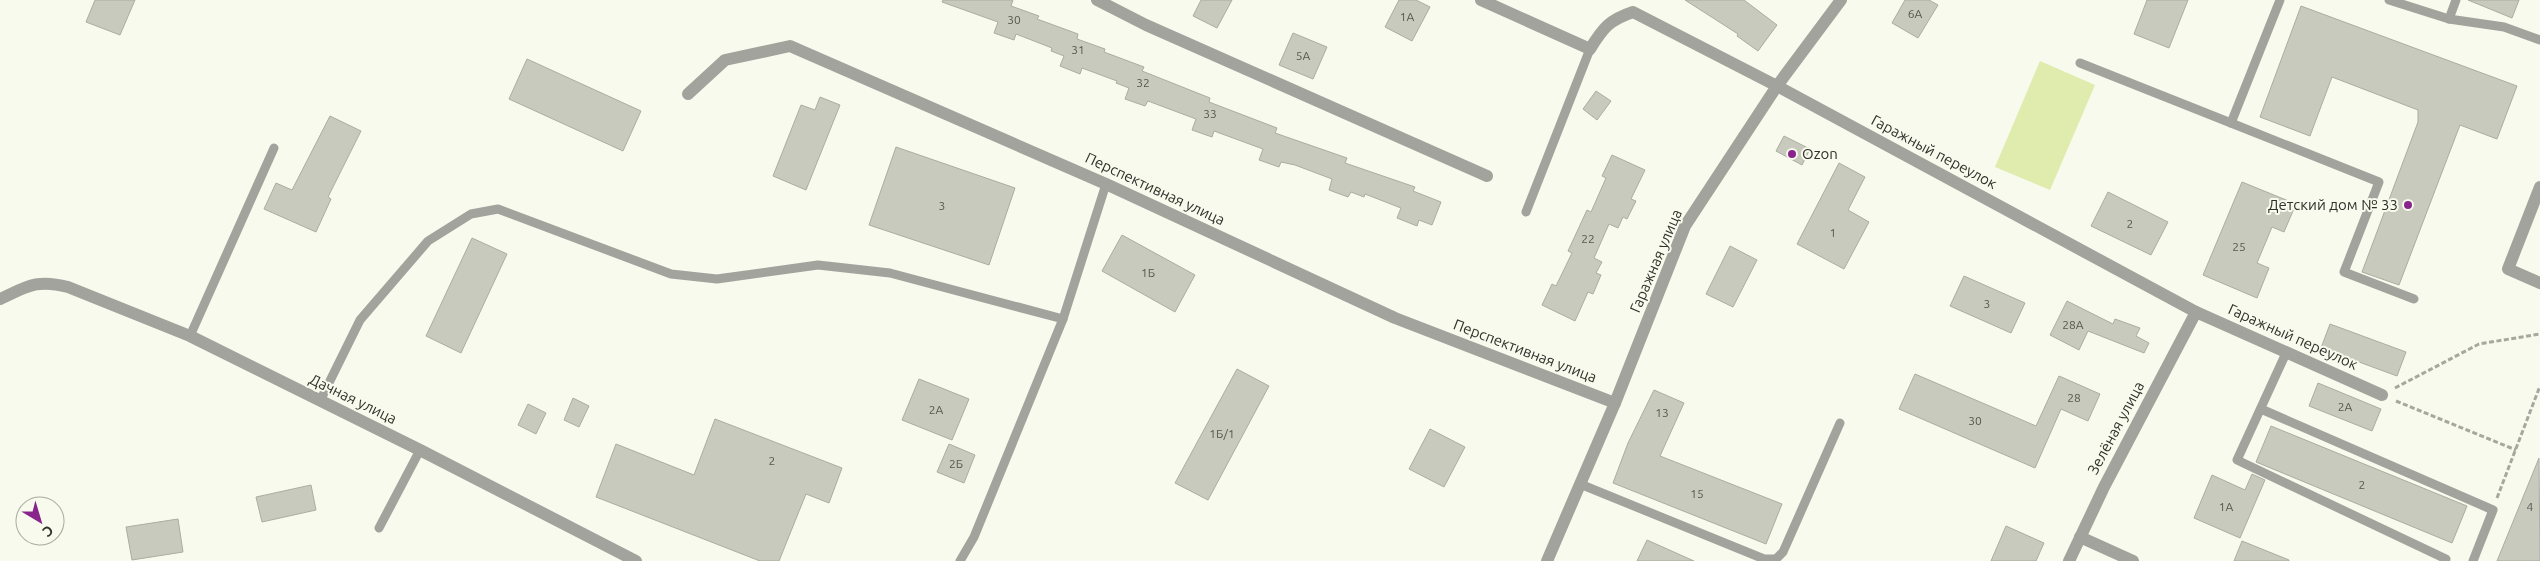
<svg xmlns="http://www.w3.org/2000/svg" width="2540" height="561" font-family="Ubuntu,sans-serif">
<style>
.green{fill:#e0ebae}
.building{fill:#c7cabc;stroke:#aaad9f}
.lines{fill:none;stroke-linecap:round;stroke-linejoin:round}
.path{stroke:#a6a89e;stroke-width:3;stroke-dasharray:5 2.5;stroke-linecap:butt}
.service{stroke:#a2a39d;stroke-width:9}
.minor{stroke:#a2a39d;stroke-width:12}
.poi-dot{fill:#89248c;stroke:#f7faec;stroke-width:2}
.labels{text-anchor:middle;stroke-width:4;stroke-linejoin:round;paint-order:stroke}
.number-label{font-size:12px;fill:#565750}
.street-label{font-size:15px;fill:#30312c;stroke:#f7faec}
.poi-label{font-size:15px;fill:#30312c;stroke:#f7faec;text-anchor:start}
</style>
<rect width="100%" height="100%" fill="#f7faec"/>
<path class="green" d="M 2040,61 L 2095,85 L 2050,190 L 1995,167 Z"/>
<g class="building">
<path d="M 95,0 L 135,0 L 120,35 L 86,22 Z"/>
<path d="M 943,0 L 1013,0 L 1011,6 L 1039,16 L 1037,19 L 1078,34 L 1077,39 L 1105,49 L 1104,52 L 1144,67 L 1142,71 L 1210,98 L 1209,102 L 1277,128 L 1275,133 L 1347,158 L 1345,163 L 1415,187 L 1413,191 L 1441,202 L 1432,225 L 1419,220 L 1417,226 L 1397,218 L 1401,208 L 1365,194 L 1364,197 L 1351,192 L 1348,197 L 1329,190 L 1332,179 L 1295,165 L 1281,162 L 1279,167 L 1259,160 L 1263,149 L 1214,131 L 1212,137 L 1192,130 L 1196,119 L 1148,101 L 1145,106 L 1125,99 L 1129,88 L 1116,83 L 1117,81 L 1082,68 L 1080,74 L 1060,66 L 1064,56 L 1051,51 L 1052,48 L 1016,34 L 1014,40 L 994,33 L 998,22 L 942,2 Z"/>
<path d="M 1201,0 L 1232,0 L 1217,28 L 1193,16 Z"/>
<path d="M 1399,0 L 1416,0 L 1430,7 L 1412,41 L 1385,27 Z"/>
<path d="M 1685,0 L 1744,0 L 1777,25 L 1758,51 L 1737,36 L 1738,34 Z"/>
<path d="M 1905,0 L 1929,0 L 1938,5 L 1918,38 L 1892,23 Z"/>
<path d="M 2147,0 L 2188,0 L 2169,48 L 2134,34 Z"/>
<path d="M 2468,0 L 2519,0 L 2512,18 Z"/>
<path d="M 2301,6 L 2517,86 L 2497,139 L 2460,125 L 2399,285 L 2362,272 L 2418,122 L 2418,110 L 2332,77 L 2310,136 L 2260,117 Z"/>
<path d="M 1293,33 L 1327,47 L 1313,79 L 1279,65 Z"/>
<path d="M 527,59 L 641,111 L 623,151 L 509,99 Z"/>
<path d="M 1596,91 L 1611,101 L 1597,120 L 1583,109 Z"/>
<path d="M 820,97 L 840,105 L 806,190 L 773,176 L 801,105 L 815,110 Z"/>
<path d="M 330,116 L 361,131 L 328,197 L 331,199 L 316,232 L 264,209 L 276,183 L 292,190 Z"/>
<path d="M 1784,136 L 1810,149 L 1802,165 L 1776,151 Z"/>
<path d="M 896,147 L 1015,188 L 989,265 L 869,225 Z"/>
<path d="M 1612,155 L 1645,170 L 1631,199 L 1636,201 L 1627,219 L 1623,217 L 1618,228 L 1609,224 L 1594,258 L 1602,262 L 1596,273 L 1601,275 L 1593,294 L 1588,292 L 1575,321 L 1542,305 L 1552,284 L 1556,286 L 1572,253 L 1568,251 L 1587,210 L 1591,212 L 1606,178 L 1602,176 Z"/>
<path d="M 1839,163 L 1865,177 L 1848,210 L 1869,222 L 1844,269 L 1797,244 Z"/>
<path d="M 2242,182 L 2296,204 L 2284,232 L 2272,227 L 2257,263 L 2269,268 L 2257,298 L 2203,275 Z"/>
<path d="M 2108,192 L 2168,222 L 2151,255 L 2091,226 Z"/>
<path d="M 1122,235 L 1195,275 L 1175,312 L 1102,271 Z"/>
<path d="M 472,238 L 507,254 L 461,353 L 426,336 Z"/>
<path d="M 1730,246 L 1757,260 L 1733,307 L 1706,294 Z"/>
<path d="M 1964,276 L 2025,303 L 2011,333 L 1950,306 Z"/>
<path d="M 2067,301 L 2113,324 L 2115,319 L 2140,328 L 2136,336 L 2149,343 L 2144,353 L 2088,331 L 2079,350 L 2050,335 Z"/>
<path d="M 2330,324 L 2406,352 L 2397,376 L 2321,348 Z"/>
<path d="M 1237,369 L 1269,386 L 1208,500 L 1175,483 Z"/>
<path d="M 1915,374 L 2036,426 L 2059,376 L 2100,394 L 2088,421 L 2061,409 L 2035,468 L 1899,409 Z"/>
<path d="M 919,379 L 969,399 L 952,440 L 902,420 Z"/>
<path d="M 2318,383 L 2381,409 L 2372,431 L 2309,406 Z"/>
<path d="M 1654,390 L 1684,403 L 1660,456 L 1782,504 L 1766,544 L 1613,483 L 1628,443 Z"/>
<path d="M 573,398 L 589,406 L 579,427 L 564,420 Z"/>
<path d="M 528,404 L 546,413 L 536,434 L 518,425 Z"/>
<path d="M 715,419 L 842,468 L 829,503 L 806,494 L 779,561 L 760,561 L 596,497 L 616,444 L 694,475 Z"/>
<path d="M 2271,426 L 2467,506 L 2452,543 L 2256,462 Z"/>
<path d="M 1430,429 L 1465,447 L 1444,487 L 1409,469 Z"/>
<path d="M 949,444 L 975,455 L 964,483 L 937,472 Z"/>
<path d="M 2539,458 L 2540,561 L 2497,561 Z"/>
<path d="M 2252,474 L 2265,480 L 2240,538 L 2194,518 L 2212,475 L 2245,490 Z"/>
<path d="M 311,485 L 316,510 L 262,522 L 256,497 Z"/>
<path d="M 178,519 L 183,552 L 132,560 L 126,527 Z"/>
<path d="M 2006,526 L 2044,543 L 2036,561 L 1991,561 Z"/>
<path d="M 1647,540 L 1694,561 L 1637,561 Z"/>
<path d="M 2242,541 L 2289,560 L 2289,561 L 2234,561 Z"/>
</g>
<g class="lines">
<g class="path">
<path d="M 2395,388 L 2479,344 L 2540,334"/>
<path d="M 2396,401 L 2516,450"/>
<path d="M 2497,498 L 2540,386"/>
</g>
<g class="service">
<path d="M 2389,0 L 2449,19 L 2456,0"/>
<path d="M 2449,19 L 2504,27 L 2540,40"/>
<path d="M 2080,63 L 2231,123 L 2280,0"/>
<path d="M 2231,123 L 2379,182 L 2344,272 L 2414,299"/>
<path d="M 1526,212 L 1590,49"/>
<path d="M 190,336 L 274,148"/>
<path d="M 2287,351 L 2237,460 L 2446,559"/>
<path d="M 320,401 L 360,320 L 428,241 L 471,214 L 498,209 L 671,274 L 717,279 L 818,265 L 890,273 L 1063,319"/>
<path d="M 2261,409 L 2493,510 L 2473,561"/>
<path d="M 1580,484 L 1764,559 L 1776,559 L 1783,552 L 1840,423"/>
<path d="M 379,528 L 420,450"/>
<path d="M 960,561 L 974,537 L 1063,319 L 1106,184"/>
</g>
<g class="minor">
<path d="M 1097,0 L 1146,25 L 1487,176"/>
<path d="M 1481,0 L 1590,49 C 1603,28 1609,20 1633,12 L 1777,86 L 2196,312 L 2382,395"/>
<path d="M 688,94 L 725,60 L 790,46 L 1106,184 L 1395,318 L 1615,403"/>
<path d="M 2540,187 L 2508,269 L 2540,283"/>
<path d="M 0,299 C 28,286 37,279 68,287 L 190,336 L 420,450 L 636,561"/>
<path d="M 2080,537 L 2133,561"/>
<path d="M 1547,561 L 1615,403 L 1685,226 L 1777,86 L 1841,0"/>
<path d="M 2069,561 L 2104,487 L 2196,312"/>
</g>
</g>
<g class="poi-dot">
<circle cx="1792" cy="154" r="5"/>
<circle cx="2408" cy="205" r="5"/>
</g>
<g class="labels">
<g class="number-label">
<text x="1915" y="18">6А</text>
<text x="1407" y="21">1А</text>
<text x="1014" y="24">30</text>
<text x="1078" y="54">31</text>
<text x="1303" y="60">5А</text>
<text x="1143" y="87">32</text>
<text x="1210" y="118">33</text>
<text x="942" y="210">3</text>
<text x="2130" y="228">2</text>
<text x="1833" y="237">1</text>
<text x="1588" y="243">22</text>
<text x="2239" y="251">25</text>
<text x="1148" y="277">1Б</text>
<text x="1987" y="308">3</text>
<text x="2073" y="329">28А</text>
<text x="2074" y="402">28</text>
<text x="2345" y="411">2А</text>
<text x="936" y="414">2А</text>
<text x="1662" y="417">13</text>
<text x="1975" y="425">30</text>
<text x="1222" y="438">1Б/1</text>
<text x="772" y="465">2</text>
<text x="956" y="468">2Б</text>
<text x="2362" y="489">2</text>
<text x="1697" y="498">15</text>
<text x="2226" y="511">1А</text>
<text x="2530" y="511">4</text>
</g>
<g class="street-label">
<text transform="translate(1934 152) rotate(28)" y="5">Гаражный переулок</text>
<text transform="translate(1155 189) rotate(25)" y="5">Перспективная улица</text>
<text transform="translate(1656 261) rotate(-67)" y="5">Гаражная улица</text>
<text transform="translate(2293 337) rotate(24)" y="5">Гаражный переулок</text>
<text transform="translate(1525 351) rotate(21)" y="5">Перспективная улица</text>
<text transform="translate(353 399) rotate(26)" y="5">Дачная улица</text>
<text transform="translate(2116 428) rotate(-62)" y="5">Зелёная улица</text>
</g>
<g class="poi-label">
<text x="1802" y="159">Ozon</text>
<text x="2398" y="210" text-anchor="end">Детский дом № 33</text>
</g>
</g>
<g transform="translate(40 521) rotate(142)"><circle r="24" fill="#f7faec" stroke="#a7aa9f"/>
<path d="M0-4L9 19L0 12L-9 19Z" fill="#89248c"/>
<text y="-8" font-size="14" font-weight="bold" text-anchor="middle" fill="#30312c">С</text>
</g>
</svg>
